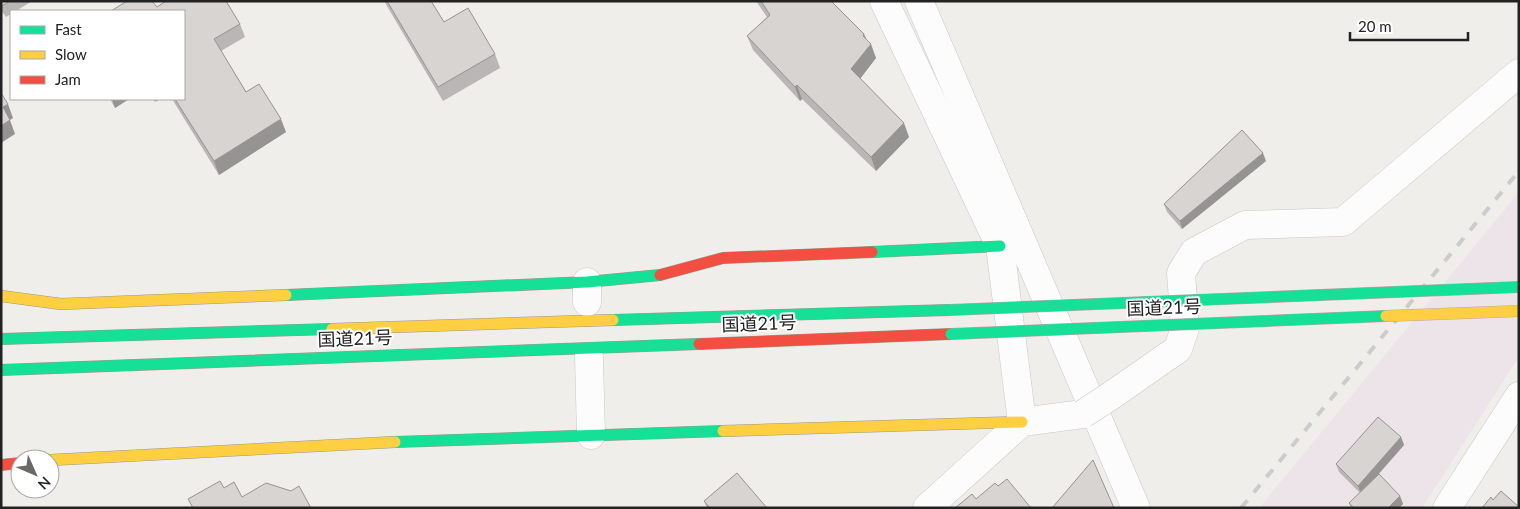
<svg xmlns="http://www.w3.org/2000/svg" width="1520" height="509" font-family="Lato,'Noto Sans JP',sans-serif">
<style>
.industrial{fill:#ede4e9}
.lines{fill:none;stroke-linecap:round;stroke-linejoin:round}
.street-casing{stroke:#c9c8c7;stroke-width:29}
.fast-casing{stroke:#999a82;stroke-width:12}
.slow-casing{stroke:#999a82;stroke-width:12}
.jam-casing{stroke:#999a82;stroke-width:12}
.street{stroke:#fdfcfc;stroke-width:28}
.fast{stroke:#16e098;stroke-width:11}
.slow{stroke:#ffcf43;stroke-width:11}
.jam{stroke:#f24e42;stroke-width:11}
.rail{stroke:#ccc;stroke-width:4;stroke-dasharray:10 10;stroke-linecap:butt}
.street-bridge-casing{stroke:#c9c8c7;stroke-width:29;stroke-linecap:butt}
.fast-bridge-casing{stroke:#c5a2ac;stroke-width:12;stroke-linecap:butt}
.slow-bridge-casing{stroke:#c5a2ac;stroke-width:12;stroke-linecap:butt}
.street-bridge{stroke:#fdfcfc;stroke-width:28}
.fast-bridge{stroke:#16e098;stroke-width:11}
.slow-bridge{stroke:#ffcf43;stroke-width:11}
.wall{fill:#b9b6b5}
.shaded-wall{fill:#969493}
.building{fill:#d7d4d2;stroke:#969493}
.labels{text-anchor:middle;stroke-width:4;stroke-linejoin:round;paint-order:stroke}
.street-label{font-size:18px;fill:#222;stroke:#fff}
</style>
<rect width="100%" height="100%" fill="#f0eeeb"/>
<path class="industrial" d="M 1519,192 L 1519,357 L 1422,508 L 1259,508 Z"/>
<g class="lines">
<defs>
<g id="street">
<path d="M 884,1 L 1000,246 L 1022,422"/>
<path d="M 919,1 L 1136,508"/>
<path d="M 587,282 L 587,302"/>
<path d="M 589,357 L 591,435"/>
<path d="M 1112,395 L 1178,349 L 1185,328 L 1181,273 L 1194,252 L 1245,225 L 1343,222 L 1519,73"/>
<path d="M 927,508 L 1022,422 L 1083,414"/>
<path d="M 1447,508 L 1519,396"/>
</g>
<g id="fast">
<path d="M 872,252 L 1000,246"/>
<path d="M 286,295 L 587,282 L 660,275"/>
<path d="M 613,320 L 949,310"/>
<path d="M 1,339 L 332,329"/>
<path d="M 1,370 L 699,344"/>
<path d="M 395,442 L 723,431"/>
</g>
<g id="slow">
<path d="M 1,296 L 61,304 L 286,295"/>
<path d="M 332,329 L 613,320"/>
<path d="M 723,431 L 1022,422"/>
<path d="M 50,460 L 395,442"/>
</g>
<g id="jam">
<path d="M 660,275 L 723,258 L 872,252"/>
<path d="M 699,344 L 951,334"/>
<path d="M 1,465 L 20,463"/>
</g>
</defs>
<use href="#street" class="street-casing"/>
<use href="#fast" class="fast-casing"/>
<use href="#slow" class="slow-casing"/>
<use href="#jam" class="jam-casing"/>
<use href="#street" class="street"/>
<use href="#fast" class="fast"/>
<use href="#slow" class="slow"/>
<use href="#jam" class="jam"/>
<path class="rail" d="M 1241,508 L 1519,171"/>
<defs>
<path id="street-bridge" d="M 1083,414 L 1112,395"/>
<g id="fast-bridge">
<path d="M 949,310 L 1519,287"/>
<path d="M 951,334 L 1386,316"/>
</g>
<path id="slow-bridge" d="M 1386,316 L 1519,311"/>
</defs>
<use href="#street-bridge" class="street-bridge-casing"/>
<use href="#fast-bridge" class="fast-bridge-casing"/>
<use href="#slow-bridge" class="slow-bridge-casing"/>
<use href="#street-bridge" class="street-bridge"/>
<use href="#fast-bridge" class="fast-bridge"/>
<use href="#slow-bridge" class="slow-bridge"/>
</g>
<g class="wall">
<path d="M 1,1 L 32,1 L 16,11 L 11,11 L 11,14 L 6,17 L 1,10 Z"/>
<path d="M 384,1 L 431,1 L 444,22 L 495,54 L 500,68 L 443,101 Z"/>
<path d="M 756,1 L 831,1 L 864,34 L 876,58 L 860,79 L 909,137 L 876,171 L 802,99 L 800,101 L 753,50 L 747,36 L 767,17 Z"/>
<path d="M 157,7 L 240,24 L 245,37 L 221,51 L 246,92 L 286,132 L 219,175 L 172,99 L 184,99 Z"/>
<path d="M 110,99 L 129,99 L 115,108 Z"/>
<path d="M 153,99 L 161,99 L 155,102 Z"/>
<path d="M 1266,161 L 1182,229 L 1167,212 L 1164,204 Z"/>
<path d="M 1401,437 L 1404,445 L 1376,477 L 1400,496 L 1403,504 L 1399,508 L 1351,508 L 1349,503 L 1360,493 L 1339,472 L 1336,464 Z"/>
<path d="M 704,501 L 767,508 L 707,508 Z"/>
</g>
<g class="shaded-wall">
<path d="M 864,34 L 869,47 L 871,44 L 876,58 L 856,84 L 851,69 L 863,36 Z"/>
<path d="M 797,85 L 802,99 L 800,101 L 795,87 Z"/>
<path d="M 112,99 L 129,99 L 115,108 Z"/>
<path d="M 8,104 L 13,118 L 10,120 L 15,134 L 1,143 L 1,126 L 3,107 Z"/>
<path d="M 281,119 L 286,132 L 219,175 L 214,161 Z"/>
<path d="M 904,123 L 909,137 L 876,171 L 871,157 Z"/>
<path d="M 1263,153 L 1266,161 L 1182,229 L 1180,221 Z"/>
<path d="M 1401,437 L 1404,445 L 1361,494 L 1358,486 Z"/>
<path d="M 1400,496 L 1403,504 L 1399,508 L 1388,508 Z"/>
</g>
<g class="building">
<path d="M 1,1 L 10,1 L 2,6 Z"/>
<path d="M 127,1 L 152,1 L 157,7 L 166,1 L 226,1 L 240,24 L 214,39 L 246,92 L 259,84 L 281,119 L 214,161 L 175,99 L 184,99 L 184,11 L 111,11 Z"/>
<path d="M 387,1 L 431,1 L 444,22 L 468,8 L 495,54 L 438,87 Z"/>
<path d="M 761,1 L 831,1 L 864,34 L 863,36 L 871,44 L 851,69 L 904,123 L 871,157 L 797,85 L 795,87 L 747,36 L 770,15 Z"/>
<path d="M 1,93 L 8,104 L 3,107 L 10,120 L 1,126 Z"/>
<path d="M 1242,130 L 1263,153 L 1180,221 L 1164,204 Z"/>
<path d="M 1378,417 L 1401,437 L 1358,486 L 1336,464 Z"/>
<path d="M 1093,460 L 1114,508 L 1052,508 Z"/>
<path d="M 737,473 L 767,508 L 710,508 L 704,501 Z"/>
<path d="M 1379,474 L 1400,496 L 1388,508 L 1354,508 L 1349,503 Z"/>
<path d="M 1007,479 L 1031,508 L 955,508 L 972,494 L 976,499 L 995,483 L 998,486 Z"/>
<path d="M 220,481 L 224,488 L 234,482 L 242,497 L 266,483 L 291,491 L 299,486 L 311,508 L 193,508 L 188,499 Z"/>
<path d="M 1501,491 L 1519,507 L 1519,508 L 1482,508 L 1491,497 L 1493,500 Z"/>
</g>
<g class="labels">
<g class="street-label">
<text transform="translate(1164 308) rotate(-2)" y="6">国道21号</text>
<text transform="translate(759 324) rotate(-2)" y="6">国道21号</text>
<text transform="translate(355 339) rotate(-2)" y="6">国道21号</text>
</g>
</g>
<rect width="1520" height="509" fill="none" stroke="#222222" stroke-width="5"/>
<rect x="10" y="10" width="175" height="90" fill="#ffffff" stroke="#a7a7a7"/>
<rect x="20" y="26" width="25" height="8" fill="#16e098" stroke="#a7a7a7"/>
<text x="55" y="35" font-size="15" fill="#222222">Fast</text>
<rect x="20" y="51" width="25" height="8" fill="#ffcf43" stroke="#a7a7a7"/>
<text x="55" y="60" font-size="15" fill="#222222">Slow</text>
<rect x="20" y="76" width="25" height="8" fill="#f24e42" stroke="#a7a7a7"/>
<text x="55" y="85" font-size="15" fill="#222222">Jam</text>
<g transform="translate(35 474) rotate(135)"><circle r="24" fill="#ffffff" stroke="#a7a7a7"/>
<path d="M0-4L9 19L0 12L-9 19Z" fill="#6a6968"/>
<text y="-8" font-size="14" font-weight="bold" text-anchor="middle" fill="#222222">N</text>
</g>
<path d="M1350 32v8h118v-8" fill="none" stroke="#222222" stroke-width="2.5"/>
<text x="1358" y="32" font-size="15" fill="#222222" stroke="#ffffff" stroke-width="4" paint-order="stroke">20 m</text>
</svg>
